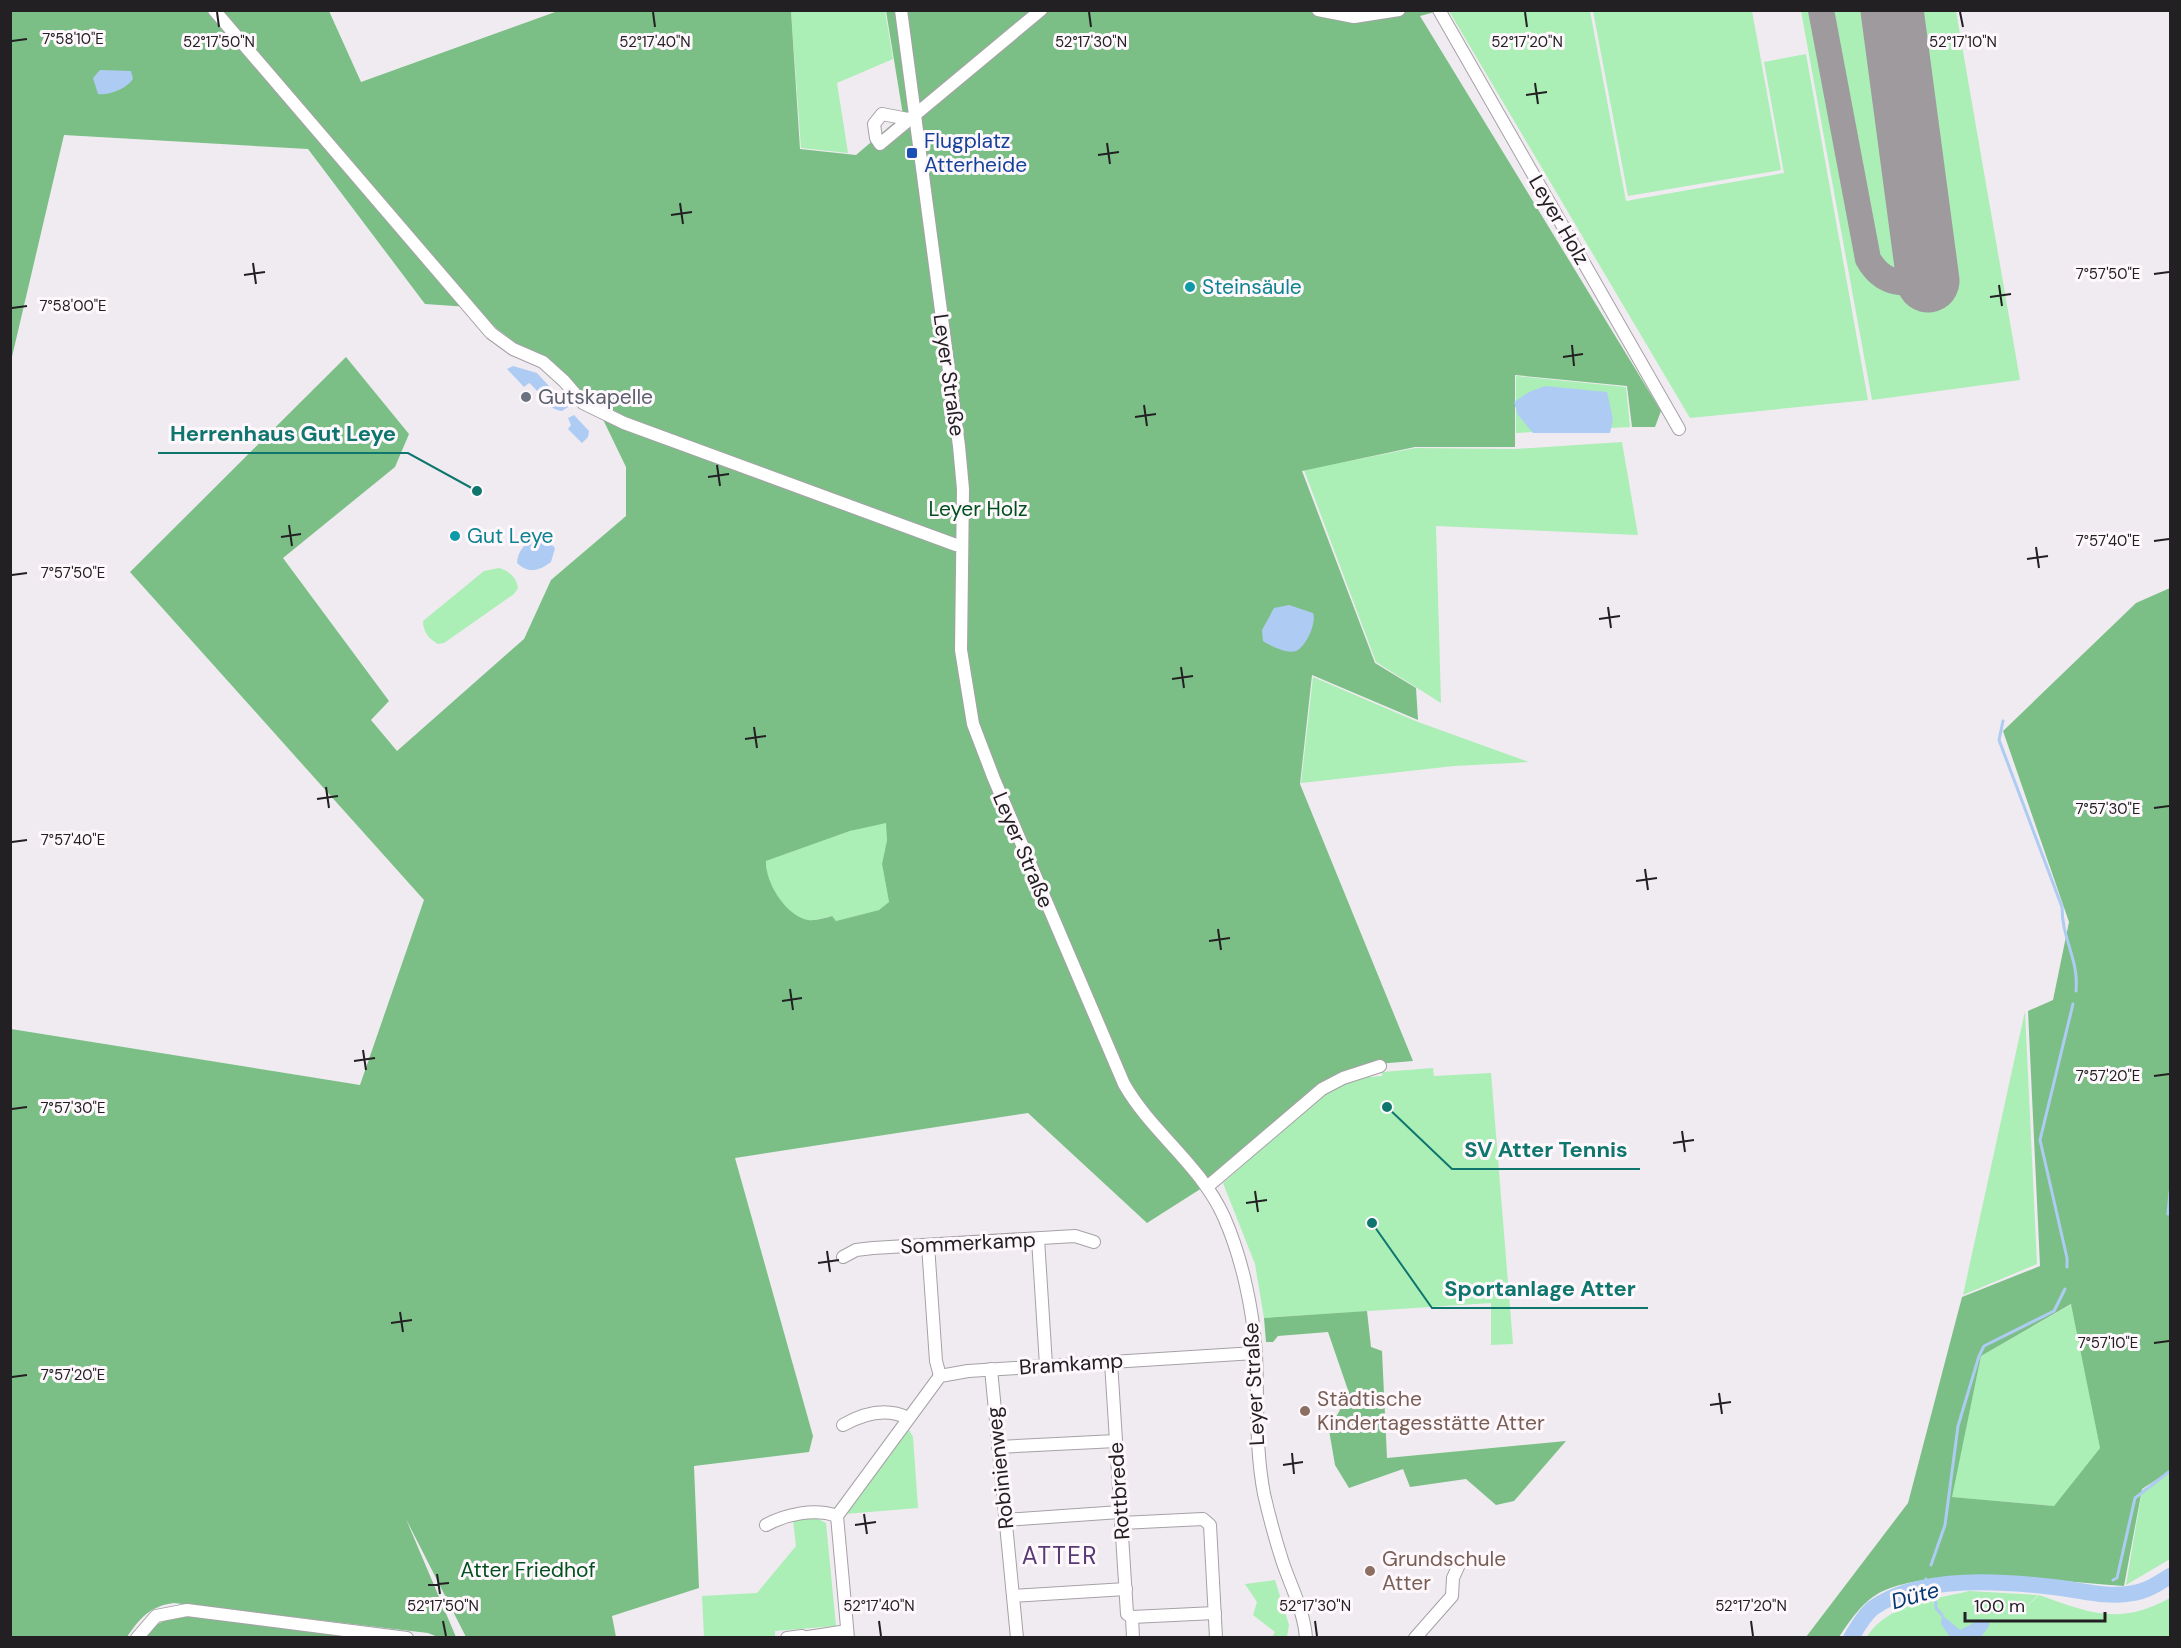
<svg xmlns="http://www.w3.org/2000/svg" width="2181" height="1648" font-family="'DM Sans',sans-serif">
<style>
.green{fill:#abeeb6}
.forest{fill:#7bbf87;fill-rule:evenodd}
.water{fill:#aeccf3}
.lines{fill:none;stroke-linecap:round;stroke-linejoin:round}
.stream{stroke:#aeccf3;stroke-width:3}
.river{stroke:#aeccf3;stroke-width:16}
.taxiway{stroke:#9e9a9e;stroke-width:26}
.runway{stroke:#9e9a9e;stroke-width:63}
.minor-casing{stroke:#a6a1a6;stroke-width:14}
.minor{stroke:#fff;stroke-width:12}
.ticks{fill:none;stroke:#222022;stroke-width:2}
.transit-dot{fill:#1a4fb4;stroke:#fef8fd;stroke-width:2}
.culture-dot{fill:#0f9aa8;stroke:#fef8fd;stroke-width:2}
.worship-dot{fill:#6b7280;stroke:#fef8fd;stroke-width:2}
.education-dot{fill:#8d6e63;stroke:#fef8fd;stroke-width:2}
.labels{text-anchor:middle;stroke-width:6;stroke-linejoin:round;paint-order:stroke}
.transit-label{font-size:21px;fill:#164399;stroke:#fef8fd;text-anchor:start}
.street-label{font-size:21px;fill:#222022;stroke:#fef8fd}
.culture-label{font-size:21px;fill:#0d838f;stroke:#fef8fd;text-anchor:start}
.worship-label{font-size:21px;fill:#5b616d;stroke:#fef8fd;text-anchor:start}
.park-label{font-size:21px;fill:#00511d;stroke:#fef8fd}
.education-label{font-size:21px;fill:#785e54;stroke:#fef8fd;text-anchor:start}
.water-label{font-size:22px;font-style:italic;fill:#02386f;stroke:#fef8fd}
.quarter-label{font-size:24px;letter-spacing:1.5px;fill:#573974;stroke:#fef8fd}
.ticks-label{font-size:15px;text-anchor:middle;fill:#222022;stroke:#fef8fd;stroke-width:6;stroke-linejoin:round;paint-order:stroke}
.leader{fill:none;stroke:#0f766e;stroke-width:2}
.callout-dot{fill:#0f766e;stroke:#fef8fd;stroke-width:2}
.callout-label{font-size:22px;text-anchor:middle;font-weight:bold;fill:#0f766e;stroke:#fef8fd;stroke-width:6;stroke-linejoin:round;paint-order:stroke}
</style>
<rect width="100%" height="100%" fill="#f0ebf0"/>
<g class="green">
<path d="M 791,11 L 885,11 L 893,59 L 837,83 L 848,153 L 801,148 Z"/>
<path d="M 1449,11 L 1590,11 L 1626,201 L 1784,173 L 1764,62 L 1806,54 L 1868,400 L 1690,418 Z"/>
<path d="M 1593,11 L 1752,11 L 1781,170 L 1628,196 Z"/>
<path d="M 1801,11 L 1815,11 L 1863,262 C 1880,291 1912,299 1943,293 L 1905,11 L 1956,11 L 2020,380 L 1872,400 Z"/>
<path d="M 1826,11 L 1878,11 L 1912,267 L 1902,274 L 1886,274 L 1876,263 L 1870,250 Z"/>
<path d="M 1516,376 L 1626,387 L 1630,427 L 1516,433 Z"/>
<path d="M 1622,442 L 1638,535 L 1436,526 L 1441,703 L 1376,662 L 1304,470 L 1415,448 L 1515,449 Z"/>
<path d="M 499,568 C 509,571 516,577 518,588 L 514,594 L 444,643 L 438,644 C 429,639 423,632 423,621 L 484,571 Z"/>
<path d="M 1313,677 L 1418,722 L 1529,762 L 1454,766 L 1301,783 Z"/>
<path d="M 887,822 L 887,840 L 882,864 L 889,902 L 879,910 L 836,921 L 831,916 C 824,918 815,921 808,920 C 785,916 765,882 766,861 L 850,831 Z"/>
<path d="M 2025,1011 L 2037,1264 L 1963,1295 Z"/>
<path d="M 1433,1068 L 1434,1076 L 1491,1073 L 1513,1344 L 1491,1345 L 1491,1303 L 1264,1318 L 1255,1264 L 1223,1183 L 1322,1094 L 1355,1078 L 1382,1076 L 1382,1072 Z"/>
<path d="M 2072,1304 L 2100,1448 L 2054,1506 L 1951,1497 L 1981,1356 Z"/>
<path d="M 907,1426 L 913,1437 L 918,1508 L 845,1514 Z"/>
<path d="M 2170,1473 L 2170,1559 L 2126,1585 L 2142,1490 Z"/>
<path d="M 816,1518 L 826,1523 L 836,1626 L 775,1631 L 775,1637 L 704,1637 L 702,1596 L 757,1593 L 796,1546 L 793,1520 Z"/>
<path d="M 1275,1580 L 1289,1625 L 1287,1637 L 1272,1637 L 1275,1632 L 1253,1615 L 1257,1602 L 1245,1584 Z"/>
<path d="M 1969,1591 L 2038,1595 L 2015,1618 L 2039,1595 C 2090,1613 2119,1626 2170,1598 L 2170,1637 L 1866,1638 C 1888,1603 1932,1600 1969,1591 Z"/>
</g>
<g class="forest">
<path d="M 1442,10 L 1420,16 L 1661,411 L 1655,427 L 1632,427 L 1627,386 L 1515,375 L 1515,447 L 1415,447 L 1302,471 L 1375,663 L 1416,688 L 1418,720 L 1312,675 L 1300,784 L 1413,1061 L 1377,1064 L 1342,1077 L 1213,1181 L 1147,1223 L 1028,1113 L 735,1158 L 813,1436 L 809,1452 L 694,1466 L 699,1588 L 612,1616 L 616,1637 L 466,1637 L 406,1519 L 456,1637 L 438,1637 L 428,1633 L 174,1603 C 150,1606 140,1618 127,1637 L 11,1638 L 11,1029 L 360,1085 L 424,900 L 130,572 L 346,357 L 409,434 L 395,467 L 283,558 L 389,701 L 371,720 L 397,751 L 524,639 L 551,580 L 626,516 L 626,467 L 596,405 L 469,307 L 425,304 L 308,149 L 64,135 L 11,361 L 11,11 L 329,11 L 361,82 L 558,11 L 791,11 L 800,149 L 856,155 L 903,115 L 886,11 ZM 886,823 L 887,840 L 882,864 L 889,902 L 879,910 L 836,921 L 832,916 C 824,918 816,921 808,920 C 786,916 765,882 766,861 L 850,831 Z"/>
<path d="M 2170,588 L 2170,1471 L 2142,1489 L 2124,1586 C 2057,1582 1943,1565 1883,1591 C 1863,1600 1850,1621 1839,1637 L 1806,1637 L 1908,1503 L 1962,1297 L 2040,1266 L 2028,1011 L 2053,1000 L 2069,922 L 2003,731 L 2136,603 ZM 2071,1304 L 2100,1448 L 2054,1506 L 1952,1497 L 1981,1356 Z"/>
<path d="M 1367,1311 L 1371,1347 L 1382,1351 L 1387,1458 L 1566,1441 L 1514,1501 L 1496,1505 L 1466,1479 L 1410,1487 L 1403,1469 L 1349,1488 L 1335,1465 L 1329,1430 L 1349,1393 L 1328,1332 L 1278,1336 L 1273,1342 L 1266,1342 L 1264,1318 Z"/>
<path d="M 191,1615 L 360,1638 L 143,1638 C 157,1621 169,1617 191,1615 Z"/>
</g>
<g class="water">
<path d="M 100,70 L 131,71 L 133,79 C 127,88 109,96 98,94 L 93,78 Z"/>
<path d="M 513,366 L 537,373 L 568,407 L 562,411 C 547,410 540,391 529,383 L 524,387 L 507,369 Z"/>
<path d="M 1545,386 L 1607,392 L 1613,419 L 1610,433 L 1533,433 L 1518,415 L 1514,402 L 1529,392 Z"/>
<path d="M 574,415 L 589,431 L 588,437 L 582,443 L 568,429 L 571,425 L 568,418 Z"/>
<path d="M 534,539 L 546,539 L 555,548 L 551,562 C 539,571 529,574 517,563 C 517,553 525,542 534,539 Z"/>
<path d="M 1289,605 L 1313,613 C 1317,622 1306,647 1296,651 C 1286,654 1271,646 1263,641 L 1262,630 L 1274,608 Z"/>
<path d="M 1942,1615 L 1960,1630 L 1981,1619 L 1989,1621 L 1989,1626 L 1981,1637 L 1950,1637 L 1941,1624 Z"/>
</g>
<g class="lines">
<g class="stream">
<path d="M 2003,721 L 1999,740 L 2062,907 C 2062,940 2079,959 2076,991"/>
<path d="M 2168,1214 L 2170,1192"/>
<path d="M 2067,1267 L 2067,1258 L 2040,1140 L 2073,1004"/>
<path d="M 1931,1565 L 1945,1525 L 1958,1426 L 1979,1356 L 1984,1346 L 2054,1311 L 2065,1289"/>
<path d="M 2113,1580 L 2117,1578 L 2135,1498 L 2170,1471"/>
<path d="M 1935,1587 L 1936,1608 L 1942,1615"/>
<path d="M 1922,1589 L 1926,1579"/>
<path d="M 2097,1592 L 2101,1589"/>
</g>
<path class="river" d="M 1851,1638 C 1857,1628 1864,1615 1873,1608 C 1921,1574 2005,1581 2061,1588 C 2084,1591 2110,1598 2133,1593 C 2147,1591 2159,1583 2170,1576"/>
<path class="taxiway" d="M 1821,10 L 1868,259 C 1882,284 1901,285 1928,281"/>
<path class="runway" d="M 1892,10 L 1928,281"/>
<defs>
<g id="minor">
<path d="M 214,10 L 491,333 L 513,349 L 543,362 L 564,381 L 583,403 L 624,423 L 956,545"/>
<path d="M 901,10 L 959,446 L 963,489 L 961,650 L 973,724 L 994,779 L 1124,1084 C 1152,1133 1200,1164 1224,1217 C 1242,1258 1253,1309 1256,1354 C 1258,1401 1255,1447 1264,1494 C 1269,1516 1275,1538 1282,1560 C 1290,1585 1304,1610 1306,1638"/>
<path d="M 1318,10 L 1354,17 L 1399,10"/>
<path d="M 1439,10 L 1679,429"/>
<path d="M 908,119 L 882,114 L 874,124 L 876,138 L 880,144 L 1041,10"/>
<path d="M 1207,1187 L 1322,1089 L 1343,1078 L 1380,1066"/>
<path d="M 1038,1239 L 1046,1365"/>
<path d="M 928,1245 L 936,1361 L 940,1376"/>
<path d="M 843,1257 L 856,1250 L 873,1248 L 1075,1236 L 1094,1242"/>
<path d="M 1111,1362 L 1127,1614 L 1132,1617 L 1215,1613"/>
<path d="M 991,1369 L 1017,1638"/>
<path d="M 843,1425 C 864,1413 886,1407 908,1418"/>
<path d="M 998,1447 L 1116,1441"/>
<path d="M 1005,1520 L 1120,1512"/>
<path d="M 1121,1523 L 1203,1519 L 1210,1525 L 1216,1638"/>
<path d="M 766,1525 C 786,1514 815,1508 837,1516"/>
<path d="M 1013,1596 L 1126,1589"/>
<path d="M 1132,1617 L 1133,1638"/>
<path d="M 137,1638 L 156,1616 L 187,1610 L 407,1638"/>
<path d="M 787,1638 L 802,1636"/>
<path d="M 802,1638 L 847,1631"/>
<path d="M 848,1638 L 837,1516 L 940,1376 L 968,1371 L 1255,1353"/>
<path d="M 1415,1638 L 1452,1596 L 1453,1578 L 1461,1560"/>
</g>
</defs>
<use href="#minor" class="minor-casing"/>
<use href="#minor" class="minor"/>
</g>
<path class="ticks" d="M 217,12 L 219,27M 653,12 L 655,27M 1089,12 L 1091,27M 1525,12 L 1527,27M 1960,12 L 1963,27M 12,41 L 27,39M 1535,83 L 1538,104M 1526,95 L 1547,92M 1107,143 L 1110,164M 1098,155 L 1119,152M 680,203 L 683,224M 671,215 L 692,212M 253,263 L 256,284M 2154,274 L 2169,272M 244,275 L 265,272M 1999,285 L 2002,306M 1990,297 L 2011,294M 12,308 L 27,306M 1572,345 L 1574,366M 1563,357 L 1583,354M 1144,405 L 1147,426M 1135,417 L 1156,414M 717,465 L 720,486M 708,477 L 729,474M 289,525 L 292,546M 281,537 L 301,534M 2154,541 L 2169,539M 2036,547 L 2039,568M 2027,559 L 2048,556M 12,575 L 27,573M 1608,607 L 1611,628M 1599,619 L 1620,616M 1181,667 L 1184,688M 1172,679 L 1193,676M 754,727 L 757,748M 745,739 L 766,736M 326,787 L 329,808M 317,799 L 338,796M 2154,808 L 2169,806M 12,842 L 27,840M 1645,869 L 1648,890M 1636,881 L 1657,878M 1218,929 L 1221,950M 1209,941 L 1230,938M 790,989 L 793,1010M 782,1001 L 802,998M 363,1050 L 366,1070M 354,1061 L 375,1058M 2154,1076 L 2169,1074M 12,1109 L 27,1107M 1682,1131 L 1685,1152M 1673,1143 L 1694,1140M 1255,1191 L 1258,1212M 1246,1203 L 1267,1200M 827,1251 L 830,1272M 818,1263 L 839,1260M 400,1312 L 403,1332M 391,1323 L 412,1320M 2154,1343 L 2169,1341M 12,1377 L 27,1375M 1719,1393 L 1722,1414M 1710,1405 L 1731,1402M 1292,1453 L 1294,1474M 1283,1465 L 1303,1462M 864,1514 L 867,1534M 855,1525 L 876,1522M 437,1574 L 440,1594M 428,1585 L 449,1583M 443,1621 L 446,1636M 879,1621 L 881,1636M 1315,1621 L 1317,1636M 1751,1621 L 1753,1636"/>
<rect class="transit-dot" x="906" y="147" width="12" height="12" rx="3"/>
<g class="culture-dot">
<circle cx="1190" cy="287" r="6"/>
<circle cx="455" cy="536" r="6"/>
</g>
<circle class="worship-dot" cx="526" cy="397" r="6"/>
<g class="education-dot">
<circle cx="1305" cy="1411" r="6"/>
<circle cx="1370" cy="1571" r="6"/>
</g>
<g class="labels">
<g class="transit-label">
<text x="924" y="148">Flugplatz<tspan x="924" dy="24">Atterheide</tspan></text>
</g>
<g class="street-label">
<text transform="translate(1559 220) rotate(60)" y="7">Leyer Holz</text>
<text transform="translate(949 375) rotate(82)" y="7">Leyer Straße</text>
<text transform="translate(1023 850) rotate(67)" y="7">Leyer Straße</text>
<text transform="translate(968 1243) rotate(-3)" y="7">Sommerkamp</text>
<text transform="translate(1071 1364) rotate(-4)" y="7">Bramkamp</text>
<text transform="translate(1254 1384) rotate(-93)" y="7">Leyer Straße</text>
<text transform="translate(1000 1468) rotate(-96)" y="7">Robinienweg</text>
<text transform="translate(1119 1491) rotate(-94)" y="7">Rottbrede</text>
</g>
<g class="culture-label">
<text x="1202" y="294">Steinsäule</text>
<text x="467" y="543">Gut Leye</text>
</g>
<g class="worship-label">
<text x="538" y="404">Gutskapelle</text>
</g>
<g class="park-label">
<text x="978" y="516">Leyer Holz</text>
<text x="528" y="1577">Atter Friedhof</text>
</g>
<g class="education-label">
<text x="1317" y="1406">Städtische<tspan x="1317" dy="24">Kindertagesstätte Atter</tspan></text>
<text x="1382" y="1566">Grundschule<tspan x="1382" dy="24">Atter</tspan></text>
</g>
<g class="water-label">
<text transform="translate(1915 1595) rotate(-16)" y="8">Düte</text>
</g>
<g class="quarter-label">
<text x="1060" y="1564">ATTER</text>
</g>
</g>
<g class="ticks-label">
<text x="73" y="44">7°58'10"E</text>
<text x="219" y="47">52°17'50"N</text>
<text x="655" y="47">52°17'40"N</text>
<text x="1091" y="47">52°17'30"N</text>
<text x="1527" y="47">52°17'20"N</text>
<text x="1963" y="47">52°17'10"N</text>
<text x="2108" y="279">7°57'50"E</text>
<text x="73" y="311">7°58'00"E</text>
<text x="2108" y="546">7°57'40"E</text>
<text x="73" y="578">7°57'50"E</text>
<text x="2108" y="814">7°57'30"E</text>
<text x="73" y="845">7°57'40"E</text>
<text x="2108" y="1081">7°57'20"E</text>
<text x="73" y="1113">7°57'30"E</text>
<text x="2108" y="1348">7°57'10"E</text>
<text x="73" y="1380">7°57'20"E</text>
<text x="443" y="1611">52°17'50"N</text>
<text x="879" y="1611">52°17'40"N</text>
<text x="1315" y="1611">52°17'30"N</text>
<text x="1751" y="1611">52°17'20"N</text>
</g>
<path class="leader" d="M477 491L408 453H158M1387 1107L1452 1169H1640M1372 1223L1432 1308H1648"/>
<g class="callout-dot">
<circle cx="477" cy="491" r="6"/>
<circle cx="1387" cy="1107" r="6"/>
<circle cx="1372" cy="1223" r="6"/>
</g>
<g class="callout-label">
<text x="283" y="441">Herrenhaus Gut Leye</text>
<text x="1546" y="1157">SV Atter Tennis</text>
<text x="1540" y="1296">Sportanlage Atter</text>
</g>
<rect width="2181" height="1648" fill="none" stroke="#222022" stroke-width="24"/>
<path d="M1965 1612v9h140v-9" fill="none" stroke="#222022" stroke-width="3"/>
<text x="1974" y="1612" font-size="18" fill="#222022" stroke="#fef8fd" stroke-width="4.5" paint-order="stroke">100 m</text>
</svg>
